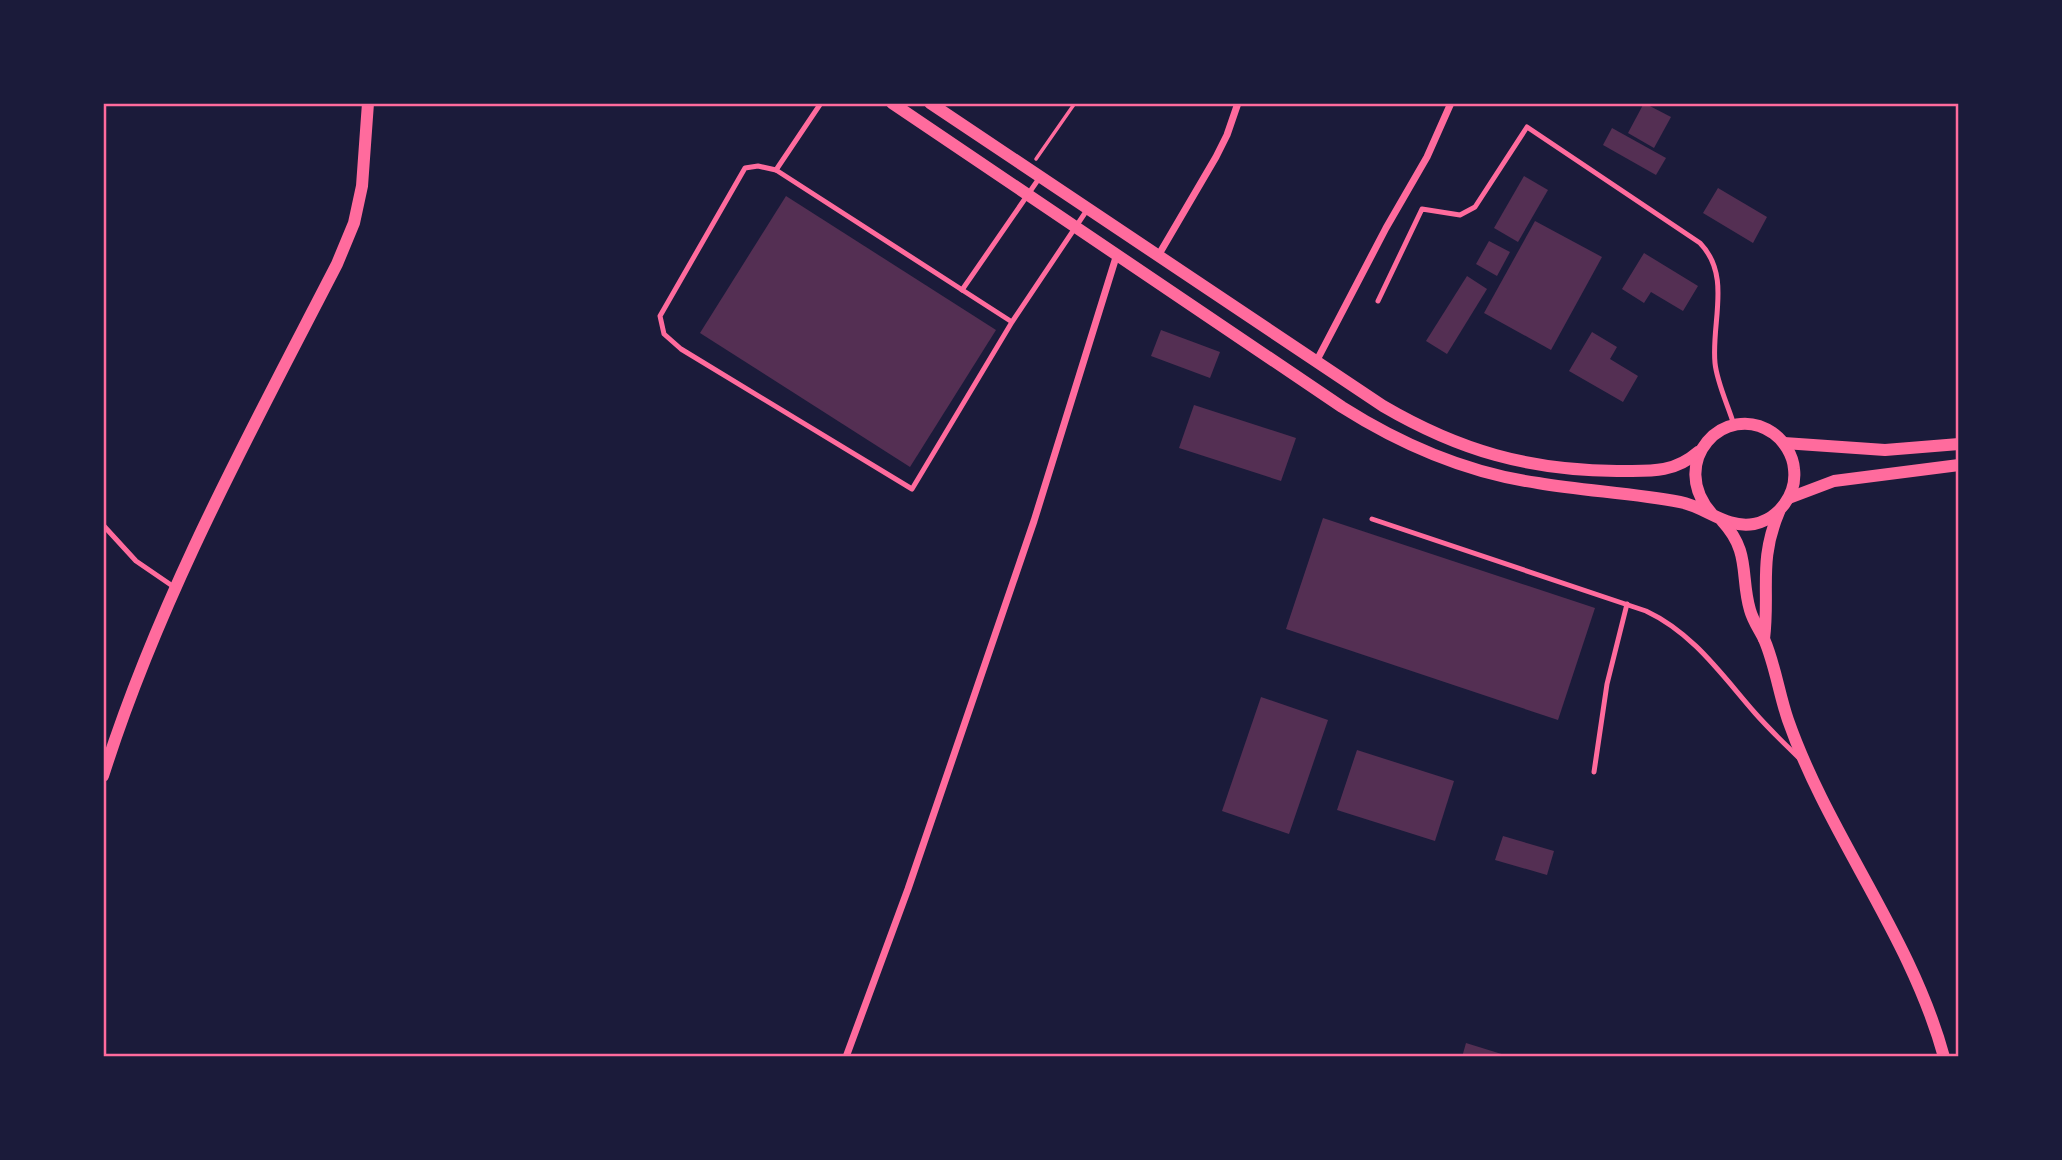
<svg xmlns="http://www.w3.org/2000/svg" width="2062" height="1160" font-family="'Source Serif 4',serif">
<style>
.building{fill:#542f53}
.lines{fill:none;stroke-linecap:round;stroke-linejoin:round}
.path{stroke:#ff6b9d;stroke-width:3.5}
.service{stroke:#ff6b9d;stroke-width:5}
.minor{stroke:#ff6b9d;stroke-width:7}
.tertiary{stroke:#ff6b9d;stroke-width:12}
.neatline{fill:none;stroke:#ff6b9d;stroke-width:2.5}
</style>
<rect width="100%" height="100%" fill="#1b1b3a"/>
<g class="building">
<path d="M 1644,103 L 1671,117 L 1654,148 L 1628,133 Z"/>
<path d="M 1612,128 L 1666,158 L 1656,175 L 1603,145 Z"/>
<path d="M 1524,176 L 1548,190 L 1518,242 L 1494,228 Z"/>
<path d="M 1718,188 L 1767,217 L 1753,243 L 1703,213 Z"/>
<path d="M 786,196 L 996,330 L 910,467 L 700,333 Z"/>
<path d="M 1535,221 L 1602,257 L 1551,350 L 1484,313 Z"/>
<path d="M 1489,241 L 1510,252 L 1497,276 L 1476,264 Z"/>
<path d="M 1644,253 L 1698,286 L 1683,311 L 1651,292 L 1644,303 L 1622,289 Z"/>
<path d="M 1467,276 L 1487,289 L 1447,354 L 1426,341 Z"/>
<path d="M 1161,330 L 1220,352 L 1210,378 L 1151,356 Z"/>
<path d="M 1592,332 L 1617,347 L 1610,359 L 1638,376 L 1623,402 L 1569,371 Z"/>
<path d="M 1194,405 L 1296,438 L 1281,481 L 1179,448 Z"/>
<path d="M 1323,518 L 1595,608 L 1558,720 L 1286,629 Z"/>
<path d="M 1261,697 L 1328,720 L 1289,834 L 1222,811 Z"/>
<path d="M 1357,750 L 1454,781 L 1435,841 L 1337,810 Z"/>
<path d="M 1503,836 L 1554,851 L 1547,875 L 1495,860 Z"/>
<path d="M 1466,1043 L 1508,1056 L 1508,1057 L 1462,1057 Z"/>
</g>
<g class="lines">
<path class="path" d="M 1036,159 L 1075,103"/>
<g class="service">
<path d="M 776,170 L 821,103"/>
<path d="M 962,290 L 1040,177"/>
<path d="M 1378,301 L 1422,209 L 1460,215 L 1475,207 L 1527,127 L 1700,243 C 1732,276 1711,322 1715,363 C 1717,383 1728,405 1734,425"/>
<path d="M 1012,322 L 776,170 L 758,166 L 745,168 L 660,316 L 664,334 L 681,349 L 912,489 L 1012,322 L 1087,210"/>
<path d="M 1372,519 L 1646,611 C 1693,633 1721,674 1755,713 C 1769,729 1785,744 1800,759"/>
<path d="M 103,525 L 136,561 L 174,587"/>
<path d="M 1594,772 L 1607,684 L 1627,604"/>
</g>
<g class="minor">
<path d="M 1158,256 L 1216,157 L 1227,135 L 1238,103"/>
<path d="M 1316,362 L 1386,228 L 1427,157 L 1451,103"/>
<path d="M 846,1057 L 908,889 L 1034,521 L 1117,254"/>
</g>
<g class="tertiary">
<path d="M 892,103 L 1342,407 C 1402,445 1467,473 1538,483 C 1585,491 1633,493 1680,502 C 1706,507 1726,529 1754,524 C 1779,519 1797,494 1794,469 C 1793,455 1784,441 1773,433 C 1725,400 1666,462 1712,514"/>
<path d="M 930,103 L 1383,406 C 1460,451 1528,470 1617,471 C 1648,471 1673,474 1698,452"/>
<path d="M 1784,443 L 1885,450 L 1959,444"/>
<path d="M 1789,498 L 1834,481 L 1959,465"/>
<path d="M 1722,521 C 1751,552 1740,576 1750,610 C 1753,621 1759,629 1764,639 C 1775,664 1779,694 1788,720 C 1829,837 1911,936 1944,1057"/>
<path d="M 1764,639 C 1770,591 1758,561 1779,512"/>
<path d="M 103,776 C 160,596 251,431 337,264 L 354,223 L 362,186 L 368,103"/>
</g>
</g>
<rect width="2062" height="1160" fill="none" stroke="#1b1b3a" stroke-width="210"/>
<rect x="105" y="105" width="1852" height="950" class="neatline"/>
</svg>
